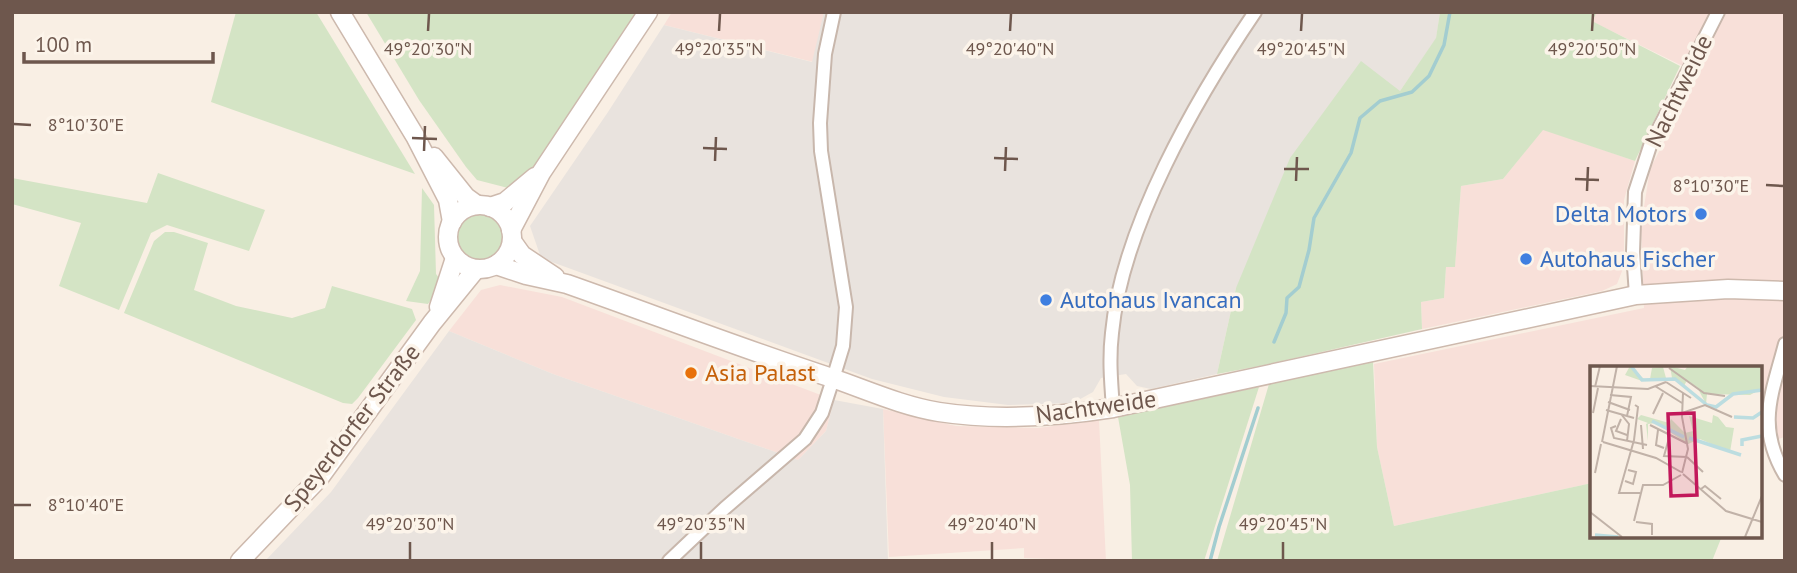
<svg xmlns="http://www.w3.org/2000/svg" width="1797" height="573" font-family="'PT Sans',sans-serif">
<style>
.commercial{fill:#f8e0d9}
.industrial{fill:#e9e3de}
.green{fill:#d4e4c5}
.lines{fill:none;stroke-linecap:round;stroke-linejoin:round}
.stream{stroke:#a3cdd0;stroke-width:3.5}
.street-casing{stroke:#c8b7ac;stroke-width:16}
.secondary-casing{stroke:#cdb9ad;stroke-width:21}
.street{stroke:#fff;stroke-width:12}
.secondary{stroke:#fff;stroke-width:18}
.ticks{fill:none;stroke:#6e574d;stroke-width:2.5}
.shop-dot{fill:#3f7fe0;stroke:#fcf4ea;stroke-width:2.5}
.food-dot{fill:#e8710a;stroke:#fcf4ea;stroke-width:2.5}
.labels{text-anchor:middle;stroke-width:7;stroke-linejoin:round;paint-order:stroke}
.street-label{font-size:24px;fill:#6e574d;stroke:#fcf4ea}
.shop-label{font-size:24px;fill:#366cbe;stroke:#fcf4ea;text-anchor:start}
.food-label{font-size:24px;fill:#c56008;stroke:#fcf4ea;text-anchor:start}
.inset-river{fill:none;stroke:#bcdde0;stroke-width:3.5}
.inset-road{fill:none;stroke:#c1b2a8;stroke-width:2}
.view{fill:#c2185b;fill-opacity:0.15;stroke:#c2185b;stroke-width:3.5}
.inset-edge{fill:none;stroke:#6e574d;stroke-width:3.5}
.ticks-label{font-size:18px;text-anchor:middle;fill:#6e574d;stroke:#fcf4ea;stroke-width:7;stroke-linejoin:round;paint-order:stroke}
</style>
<rect width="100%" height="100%" fill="#f9efe4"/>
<g class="commercial">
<path d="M 672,12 L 824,12 L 813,62 L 664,25 Z"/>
<path d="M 1597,12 L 1785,12 L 1785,437 L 1760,444 L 1760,368 L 1592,368 L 1592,483 L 1394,526 L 1377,447 L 1374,364 L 1644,308 L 1641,226 L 1650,169 L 1699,74 L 1591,21 Z"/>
<path d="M 1543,129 L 1635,161 L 1624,200 L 1624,266 L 1617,284 L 1602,291 L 1422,329 L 1421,302 L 1444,298 L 1446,267 L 1455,266 L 1461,186 L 1503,179 Z"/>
<path d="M 500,285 L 562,297 L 834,400 L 826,431 L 798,460 L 553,374 L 449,331 L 481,290 Z"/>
<path d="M 883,409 L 956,426 L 1038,428 L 1099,420 L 1106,561 L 1024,558 L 1024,548 L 889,557 Z"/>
</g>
<g class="industrial">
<path d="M 824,12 L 1440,12 L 1436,39 L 1400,91 L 1236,288 L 1217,374 L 1151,389 L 1137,386 L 1126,374 L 1101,378 L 1093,392 L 1073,403 L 1008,405 L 944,397 L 872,379 L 541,258 L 530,226 L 608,112 L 664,25 L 812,62 Z"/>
<path d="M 449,331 L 553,374 L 798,460 L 826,431 L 834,400 L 883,409 L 888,561 L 265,561 L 331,492 Z"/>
</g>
<g class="green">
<path d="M 236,12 L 316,12 L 415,174 L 211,102 Z"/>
<path d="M 366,12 L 639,12 L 533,168 L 512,189 L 477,180 L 466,167 L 419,100 Z"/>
<path d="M 1440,12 L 1597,12 L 1592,21 L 1680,66 L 1635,161 L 1543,130 L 1503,179 L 1461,186 L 1455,267 L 1446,267 L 1444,298 L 1421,302 L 1422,329 L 1265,365 L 1217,374 L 1236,288 L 1290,158 L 1361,61 L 1400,91 L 1436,38 Z"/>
<path d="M 158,173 L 265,210 L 249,251 L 167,225 L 151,233 L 119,310 L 59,286 L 81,223 L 12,204 L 12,178 L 147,203 Z"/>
<path d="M 422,188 L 434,205 L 436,274 L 443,283 L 428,304 L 406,301 L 420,271 Z"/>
<circle cx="481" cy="239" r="26"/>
<path d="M 165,232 L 174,232 L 208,243 L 194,290 L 236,306 L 292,318 L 325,308 L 332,286 L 412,309 L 416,320 L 358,398 L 352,404 L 343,403 L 124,313 L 154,241 Z"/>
<path d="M 1373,362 L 1377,447 L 1394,526 L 1592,483 L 1592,536 L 1722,536 L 1712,561 L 1217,561 L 1269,384 Z"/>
<path d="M 1259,387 L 1204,561 L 1132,561 L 1130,485 L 1118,417 Z"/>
</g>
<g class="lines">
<g class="stream">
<path d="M 1274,342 L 1286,313 L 1287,298 L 1299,287 L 1309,250 L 1314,218 L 1351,153 L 1360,118 L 1380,101 L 1412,92 L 1429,76 L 1444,45 L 1450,12"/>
<path d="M 1210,561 L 1219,527 L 1258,408"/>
</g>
<defs>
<g id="street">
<path d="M 1636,295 L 1633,252 L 1635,192 L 1650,146 L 1718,12"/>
<path d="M 1785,344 C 1772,394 1756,426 1785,475"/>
<path d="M 1113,408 C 1111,382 1109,358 1112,333 C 1122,227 1196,99 1255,12"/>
<path d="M 669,561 L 725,508 L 805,439 L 822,413 L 833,379 L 843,346 L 846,307 L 821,151 L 820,123 L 825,54 L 834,12"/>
</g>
<g id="secondary">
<path d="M 340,12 L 415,136 L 448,200 L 452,222"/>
<path d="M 434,157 L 466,197 L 477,205"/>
<circle cx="480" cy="237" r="32"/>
<path d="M 490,207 L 505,202 L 535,177"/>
<path d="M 511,230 L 541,173 L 648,12"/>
<path d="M 512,241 L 522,255 L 555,277"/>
<path d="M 496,265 L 526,275 L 567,284 C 655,315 743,349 832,378 C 867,390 902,406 939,412 C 997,421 1055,417 1113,408 L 1636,295 L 1728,289 L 1785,291"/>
<path d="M 439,307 L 455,258"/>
<path d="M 240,561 L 320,477 L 432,323 L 476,269"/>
</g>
</defs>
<use href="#street" class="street-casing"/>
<use href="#secondary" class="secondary-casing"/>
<use href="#street" class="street"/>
<use href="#secondary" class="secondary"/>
</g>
<path class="ticks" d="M 428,31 L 429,14M 719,31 L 720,14M 1010,31 L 1011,14M 1301,31 L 1302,14M 1592,31 L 1593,14M 14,124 L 31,125M 412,138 L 437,139M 703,148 L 727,149M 424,151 L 425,126M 994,158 L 1018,159M 715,161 L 716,137M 1284,169 L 1309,169M 1005,171 L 1006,147M 1575,179 L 1599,180M 1296,181 L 1297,157M 1766,185 L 1783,186M 1587,191 L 1588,167M 14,505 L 31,505M 410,559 L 410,542M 701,559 L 701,542M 992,559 L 992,542M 1283,559 L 1283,542"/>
<g class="shop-dot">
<circle cx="1701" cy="214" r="7"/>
<circle cx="1526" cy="259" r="7"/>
<circle cx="1046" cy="300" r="7"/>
</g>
<circle class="food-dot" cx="691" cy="373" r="7"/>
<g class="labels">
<g class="street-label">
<text transform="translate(1679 91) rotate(-64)" y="8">Nachtweide</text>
<text transform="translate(1096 407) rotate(-8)" y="8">Nachtweide</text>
<text transform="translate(352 428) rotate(-52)" y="8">Speyerdorfer Straße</text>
</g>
<g class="shop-label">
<text x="1687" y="222" text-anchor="end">Delta Motors</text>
<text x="1540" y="267">Autohaus Fischer</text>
<text x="1060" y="308">Autohaus Ivancan</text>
</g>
<g class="food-label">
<text x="705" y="381">Asia Palast</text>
</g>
</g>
<g transform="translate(1590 366)">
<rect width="172" height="172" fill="#f9efe4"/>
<path d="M 40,0 L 54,13 L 60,13 L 62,2 L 73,1 L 76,12 L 52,15 L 35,9 ZM 80,0 L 95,4 L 98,0 L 171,0 L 171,23 L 160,29 L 117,28 L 116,38 L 107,21 L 97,14 L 94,20 L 82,12 ZM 51,49 L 79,57 L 81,53 L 95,67 L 103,65 L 99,50 L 122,57 L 123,49 L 128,51 L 136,61 L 144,62 L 140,86 L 110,73 L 98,78 L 66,57 L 58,58 L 58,75 L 56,58 L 58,57 L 47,53 Z" fill="#d4e4c5"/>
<path class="inset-river" d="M 41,0 L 52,14 L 85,13 L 117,39 L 126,41 L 143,28 L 172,24M 144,51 L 163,52 L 172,46M 62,55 L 94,71M 99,72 L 151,89M 152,80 L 152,74 L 172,70M 5,169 L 28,171"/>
<path class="inset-road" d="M 79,2 L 114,27 L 135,30M 76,16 L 101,32M 0,20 L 58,23 L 76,16M 65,20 L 92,37M 5,21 L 10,0M 20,29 L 41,31 L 37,50M 18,36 L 40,44M 45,39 L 48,41 L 44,74 L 29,127 L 50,127M 16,44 L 44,52M 3,47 L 8,22M 92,47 L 115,39 L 142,51M 31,48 L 39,58 L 37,75M 63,48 L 73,27M 31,53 L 26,65 L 37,69M 51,59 L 53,83M 60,59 L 98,78M 26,60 L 21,62 L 24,72 L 57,79M 68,64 L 66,79 L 74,82M 79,72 L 74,90 L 97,91M 12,76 L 27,0M 13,76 L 66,92 L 91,106M 97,91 L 113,106M 5,107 L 11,78M 92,107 L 98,83 L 92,51 L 93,27M 93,108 L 136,145 L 172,156M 35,115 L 43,118 L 46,106 L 38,104M 111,123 L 115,120 L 131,133M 0,146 L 32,171M 44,155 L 53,119 L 73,119 L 91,109M 46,156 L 62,158 L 62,169M 155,171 L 172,130"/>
<path class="view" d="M 104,47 L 107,129 L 81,130 L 78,48 Z"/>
<rect width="172" height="172" class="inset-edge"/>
</g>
<g class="ticks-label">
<text x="428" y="55">49°20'30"N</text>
<text x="719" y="55">49°20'35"N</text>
<text x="1010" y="55">49°20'40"N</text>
<text x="1301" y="55">49°20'45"N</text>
<text x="1592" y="55">49°20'50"N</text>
<text x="86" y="131">8°10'30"E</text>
<text x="1711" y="192">8°10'30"E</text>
<text x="86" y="511">8°10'40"E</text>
<text x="410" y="530">49°20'30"N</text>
<text x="701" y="530">49°20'35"N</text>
<text x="992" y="530">49°20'40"N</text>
<text x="1283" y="530">49°20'45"N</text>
</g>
<rect width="1797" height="573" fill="none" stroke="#6e574d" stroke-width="28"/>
<path d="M24 52v10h189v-10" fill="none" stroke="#6e574d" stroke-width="3.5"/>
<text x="35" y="52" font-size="21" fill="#6e574d" stroke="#fcf4ea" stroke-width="5" paint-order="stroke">100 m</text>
</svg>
